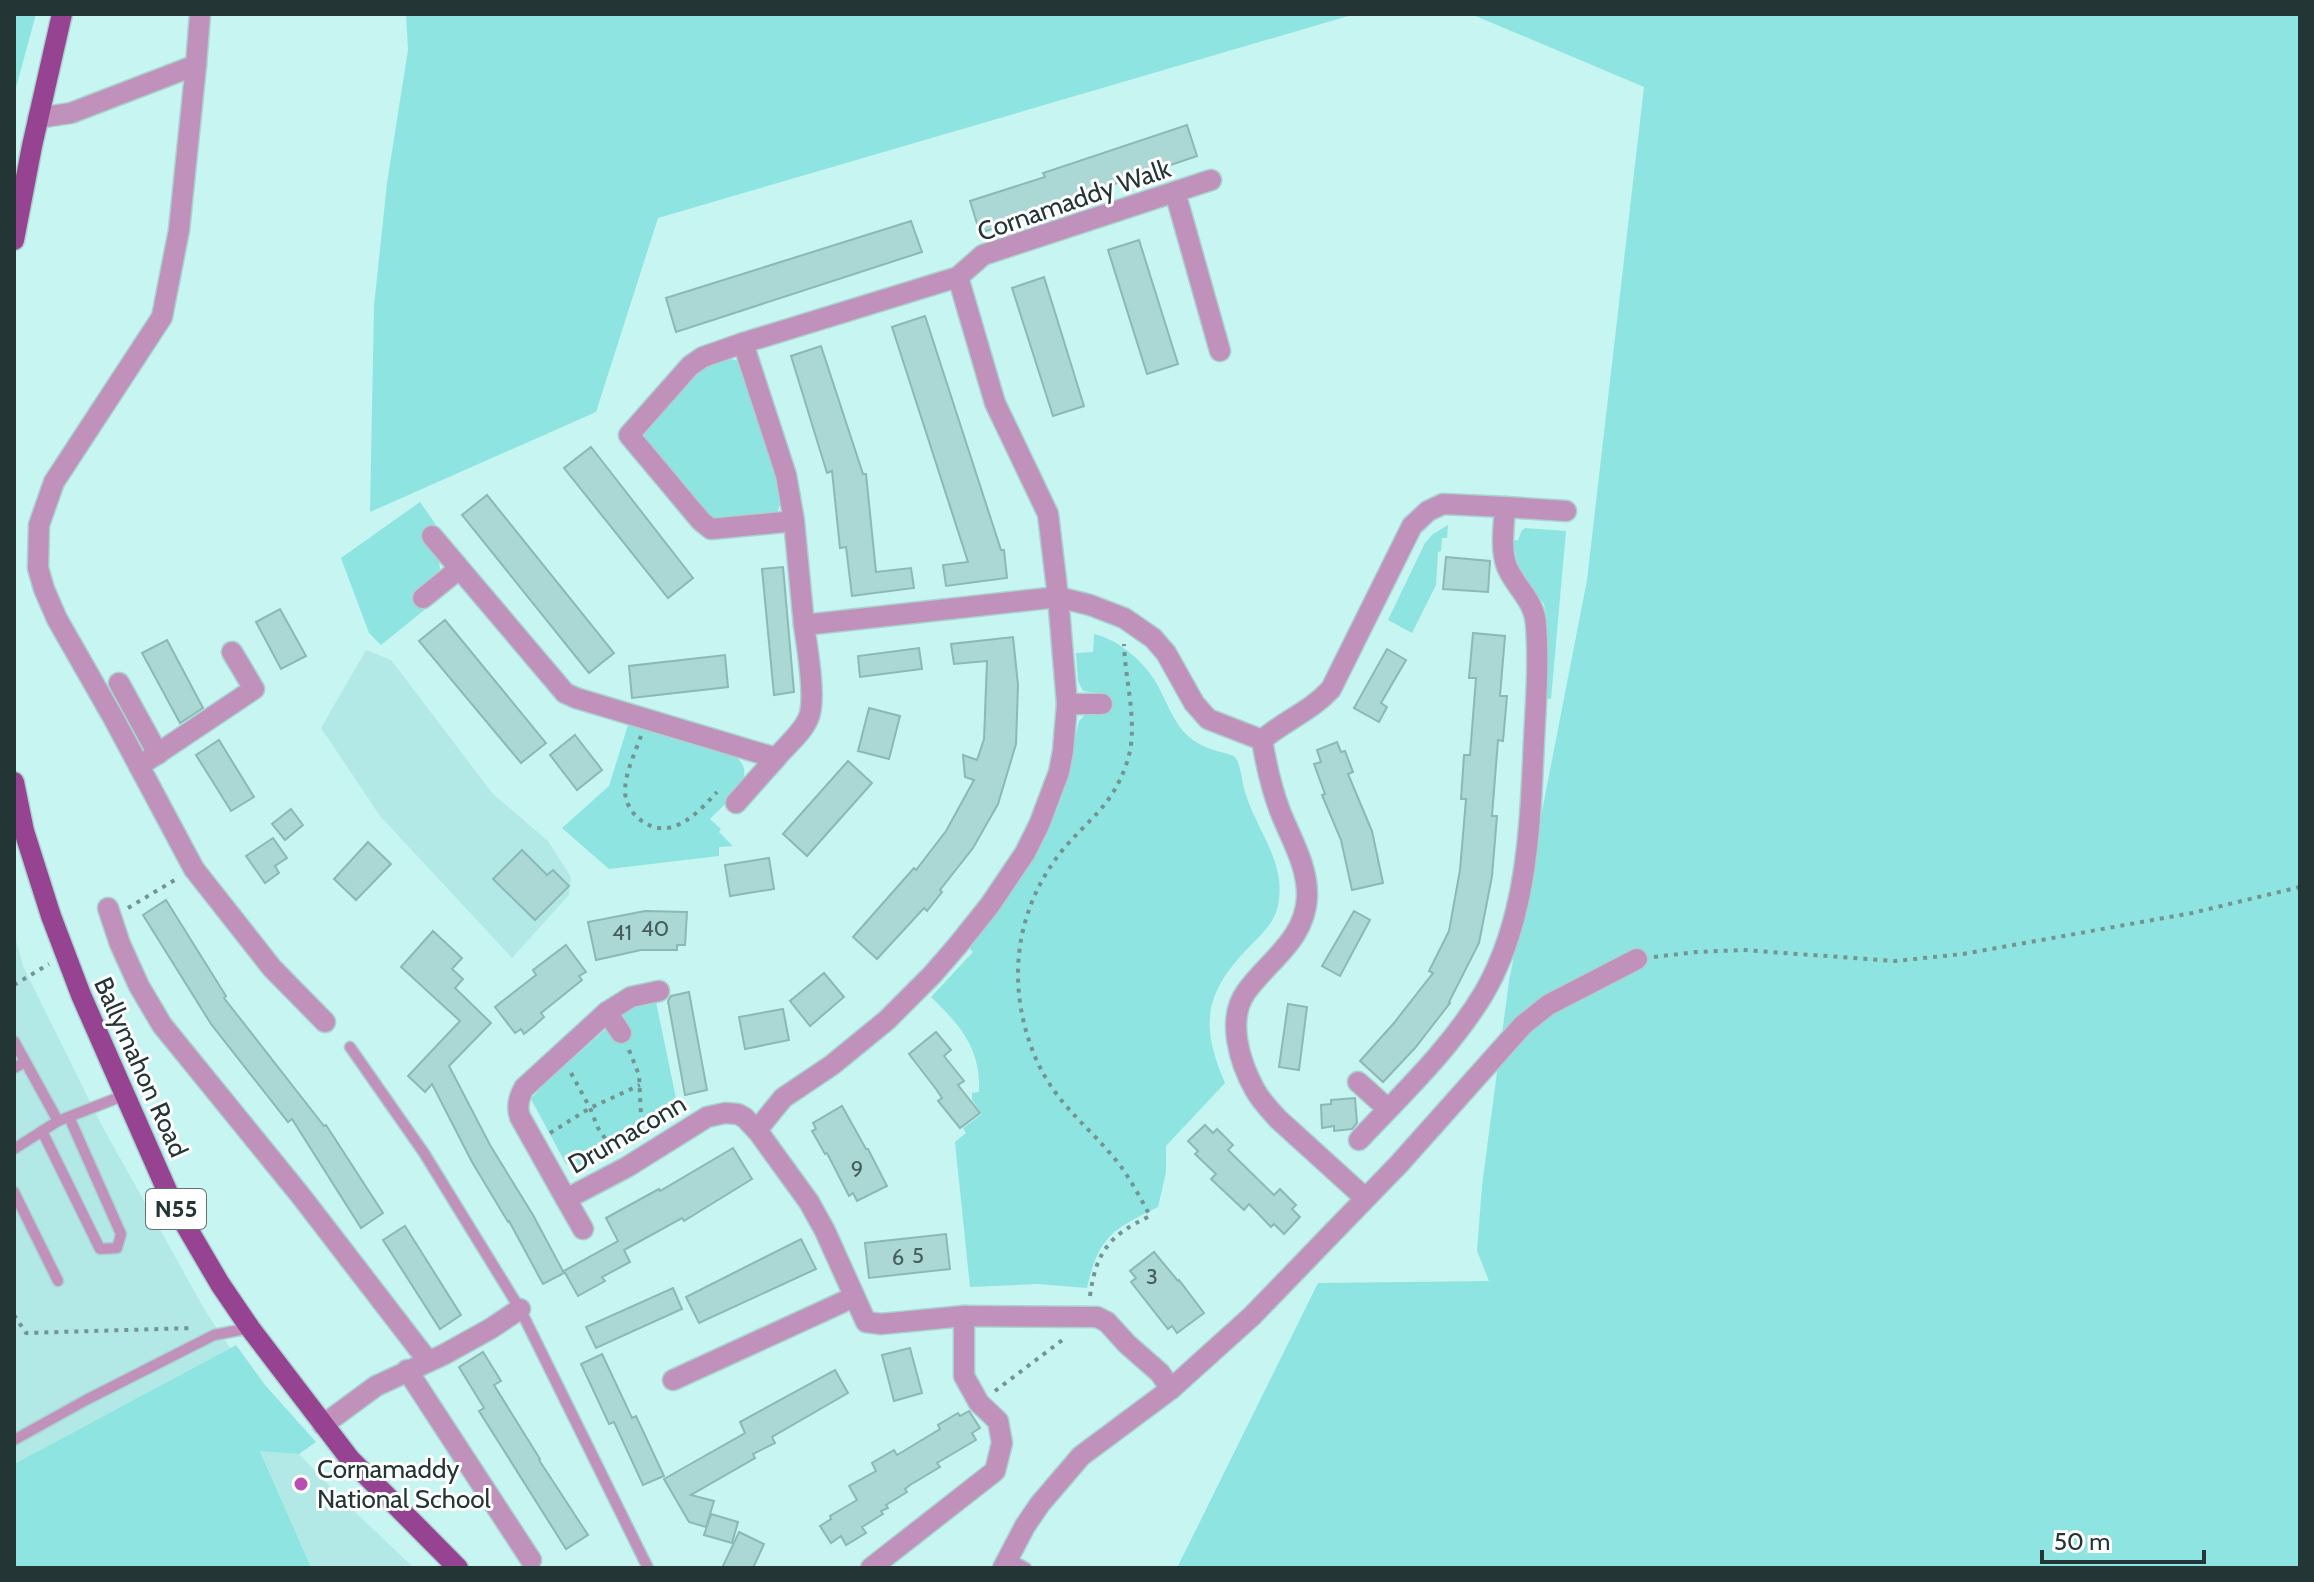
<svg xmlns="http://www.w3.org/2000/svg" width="2314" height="1582" font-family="Cabin,sans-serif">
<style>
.built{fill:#b2e9e6}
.green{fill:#8ee4e0}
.building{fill:#abd7d4;stroke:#8cb8b6;stroke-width:2}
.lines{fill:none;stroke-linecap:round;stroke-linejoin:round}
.service-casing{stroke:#a9d2d0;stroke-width:13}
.minor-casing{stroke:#a9d2d0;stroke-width:23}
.primary-casing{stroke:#a9d2d0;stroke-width:23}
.path{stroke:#749492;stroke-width:4;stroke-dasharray:4 6;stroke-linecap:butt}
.service{stroke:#c092bb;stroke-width:10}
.minor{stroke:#c092bb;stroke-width:20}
.primary{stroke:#964491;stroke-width:20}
.poi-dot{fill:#b850b2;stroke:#fff;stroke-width:3}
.labels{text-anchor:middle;stroke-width:6;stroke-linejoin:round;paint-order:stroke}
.number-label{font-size:22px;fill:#455e5c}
.shield{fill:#fff;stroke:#657271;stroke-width:2}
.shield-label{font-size:24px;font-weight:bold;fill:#233534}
.street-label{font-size:26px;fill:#233534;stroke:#fff}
.poi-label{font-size:26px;fill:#233534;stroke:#fff;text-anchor:start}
</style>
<rect width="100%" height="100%" fill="#c7f5f2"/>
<g class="built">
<path d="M 366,650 L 391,660 L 493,794 L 548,841 L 571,877 L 569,895 L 512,958 L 380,816 L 321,728 Z"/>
<path d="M 14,932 L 23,966 L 101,1124 L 206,1312 L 230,1348 L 14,1464 Z"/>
<path d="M 260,1450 L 299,1454 L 356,1513 L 414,1568 L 309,1568 L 310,1565 Z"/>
</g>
<g class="green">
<path d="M 14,14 L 36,14 L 14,95 Z"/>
<path d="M 406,14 L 1355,14 L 658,218 L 596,412 L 370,512 L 374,306 L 387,183 L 408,50 Z"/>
<path d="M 1471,14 L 2300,14 L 2300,1568 L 1177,1568 L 1318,1283 L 1489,1281 L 1477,1251 L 1482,1186 L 1509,981 L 1587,580 L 1644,87 Z"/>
<path d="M 731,359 L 739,361 L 742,366 L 779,486 L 781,502 L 777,513 L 718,521 L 708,516 L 645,438 L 644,433 L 699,369 Z"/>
<path d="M 420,502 L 436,525 L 422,537 L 439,561 L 440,569 L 416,591 L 428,607 L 381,645 L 369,633 L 341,558 Z"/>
<path d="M 1448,525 L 1447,538 L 1442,538 L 1441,551 L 1438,552 L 1436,585 L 1412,633 L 1388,620 L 1425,543 L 1433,534 Z"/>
<path d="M 1525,528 L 1566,531 L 1551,699 L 1545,698 L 1547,619 L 1544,604 L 1524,578 L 1518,566 L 1513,541 L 1518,540 L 1522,530 Z"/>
<path d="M 1094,634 C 1120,640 1147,664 1159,688 C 1168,705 1174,723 1188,736 C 1202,749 1217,750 1234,756 L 1237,760 C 1242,771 1242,784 1246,795 C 1257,830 1284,860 1279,899 C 1277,920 1265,931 1251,945 C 1205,992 1199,1023 1225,1083 L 1166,1146 L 1166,1172 L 1158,1207 C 1112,1230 1099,1236 1087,1288 L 1038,1284 L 970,1287 L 955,1142 L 966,1133 L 963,1128 L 982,1114 L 972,1100 L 972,1093 L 979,1092 C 981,1049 961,1026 931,997 L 973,952 L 968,947 C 1008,896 1044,851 1065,788 C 1072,766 1073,743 1079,721 L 1085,715 L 1103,714 L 1105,694 L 1083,691 L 1078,681 L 1076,653 L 1093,652 Z"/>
<path d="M 628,725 L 730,753 C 765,773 727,801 710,819 L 721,829 L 719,832 L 733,846 L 719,847 L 719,856 L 609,869 L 562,828 L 609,786 Z"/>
<path d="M 656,1002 L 677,1103 L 586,1166 L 566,1164 L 531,1099 L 542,1086 L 631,1007 Z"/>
<path d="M 236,1345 L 265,1385 L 316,1442 L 299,1454 L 260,1451 L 310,1565 L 309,1568 L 14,1568 L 14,1464 Z"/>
</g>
<g class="building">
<path d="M 1187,125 L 1197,156 L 1046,207 L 1047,211 L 980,233 L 970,201 L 1045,177 L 1043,173 Z"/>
<path d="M 911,221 L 922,252 L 676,332 L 666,298 Z"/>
<path d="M 1139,240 L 1178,364 L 1147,374 L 1108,250 Z"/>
<path d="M 1044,277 L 1084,406 L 1053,416 L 1012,288 Z"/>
<path d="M 925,316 L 1001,550 L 1004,550 L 1007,578 L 946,586 L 943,565 L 968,562 L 892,327 Z"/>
<path d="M 821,346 L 863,474 L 866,474 L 876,572 L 911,568 L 914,588 L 852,596 L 846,547 L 840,548 L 832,471 L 827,473 L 791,356 Z"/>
<path d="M 591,447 L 693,578 L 668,598 L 564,468 Z"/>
<path d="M 487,495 L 614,653 L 589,673 L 462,515 Z"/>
<path d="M 1446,557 L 1490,561 L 1488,592 L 1443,589 Z"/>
<path d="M 783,567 L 794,692 L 774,695 L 762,569 Z"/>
<path d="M 280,609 L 306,656 L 281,669 L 256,622 Z"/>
<path d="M 445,620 L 546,743 L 521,763 L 419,641 Z"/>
<path d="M 1473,633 L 1505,636 L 1500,696 L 1507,696 L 1503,741 L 1498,740 L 1492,816 L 1497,816 L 1492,876 L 1487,902 L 1479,943 L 1449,1002 L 1450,1003 L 1415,1048 L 1383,1082 L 1360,1061 L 1394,1023 L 1433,973 L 1429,971 L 1449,931 L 1460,870 L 1466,799 L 1461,799 L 1464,755 L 1470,755 L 1476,678 L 1469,678 Z"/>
<path d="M 1013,637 L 1018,685 L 1016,744 L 998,804 L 973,848 L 940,890 L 942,892 L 927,911 L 924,908 L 877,959 L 853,937 L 914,868 L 916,870 L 946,831 L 974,780 L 965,777 L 963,755 L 977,760 L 984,739 L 987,661 L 954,664 L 951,644 Z"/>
<path d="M 167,640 L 203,708 L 180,723 L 142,653 Z"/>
<path d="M 919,648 L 922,669 L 860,677 L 858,656 Z"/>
<path d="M 1387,649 L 1406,660 L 1381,703 L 1387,707 L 1379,722 L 1354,708 Z"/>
<path d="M 725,655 L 728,687 L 632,698 L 629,666 Z"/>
<path d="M 869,708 L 900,716 L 889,759 L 858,751 Z"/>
<path d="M 575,735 L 602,770 L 577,790 L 550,755 Z"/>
<path d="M 219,740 L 254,797 L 231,811 L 196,755 Z"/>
<path d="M 1337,742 L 1341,752 L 1345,751 L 1353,772 L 1348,774 L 1372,831 L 1383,883 L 1352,890 L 1341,840 L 1322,795 L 1325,794 L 1314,764 L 1321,762 L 1317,750 Z"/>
<path d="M 848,761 L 872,783 L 807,856 L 783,834 Z"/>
<path d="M 291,809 L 303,825 L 285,840 L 272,824 Z"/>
<path d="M 273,838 L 287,858 L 275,866 L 279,873 L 265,883 L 246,856 Z"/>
<path d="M 368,842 L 391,864 L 356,900 L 334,879 Z"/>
<path d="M 522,850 L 547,875 L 553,870 L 569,886 L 535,920 L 493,879 Z"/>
<path d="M 769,858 L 774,889 L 730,896 L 725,865 Z"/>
<path d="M 166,900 L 226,996 L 224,998 L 324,1126 L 326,1125 L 383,1213 L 361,1228 L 292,1119 L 288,1122 L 211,1024 L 143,915 Z"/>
<path d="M 645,911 L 687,912 L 685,945 L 677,945 L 677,950 L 641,950 L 596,960 L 588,922 Z"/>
<path d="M 1354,911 L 1370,920 L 1340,976 L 1322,966 Z"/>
<path d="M 433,931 L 462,958 L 452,969 L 463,979 L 455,988 L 491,1023 L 449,1066 L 490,1145 L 533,1215 L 564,1273 L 543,1284 L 509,1221 L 508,1222 L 472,1162 L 432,1084 L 425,1092 L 408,1076 L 460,1021 L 401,967 Z"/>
<path d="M 566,945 L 586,972 L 579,976 L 582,980 L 541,1013 L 544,1017 L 534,1026 L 524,1034 L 521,1029 L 515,1033 L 495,1007 L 536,975 L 533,970 Z"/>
<path d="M 824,973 L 844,997 L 810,1026 L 790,1001 Z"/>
<path d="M 689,992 L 707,1090 L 685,1095 L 668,1001 L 671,996 Z"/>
<path d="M 1288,1004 L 1307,1007 L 1299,1070 L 1279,1067 Z"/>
<path d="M 783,1009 L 789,1040 L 745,1049 L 739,1017 Z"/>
<path d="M 936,1032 L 951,1050 L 944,1056 L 964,1081 L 958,1085 L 980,1113 L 960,1128 L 938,1101 L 942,1098 L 936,1089 L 909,1054 Z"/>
<path d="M 1355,1098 L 1357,1123 L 1352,1129 L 1334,1131 L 1334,1126 L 1322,1128 L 1321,1105 L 1331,1104 L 1331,1100 Z"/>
<path d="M 842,1106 L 866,1149 L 868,1149 L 887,1186 L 857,1201 L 853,1193 L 849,1196 L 827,1153 L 825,1154 L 812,1131 L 816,1129 L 813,1123 Z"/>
<path d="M 1205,1125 L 1213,1133 L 1217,1129 L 1233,1145 L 1228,1150 L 1274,1195 L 1280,1189 L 1296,1205 L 1292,1209 L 1300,1217 L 1284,1234 L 1274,1224 L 1271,1227 L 1249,1204 L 1244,1210 L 1211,1179 L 1216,1174 L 1195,1154 L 1198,1151 L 1188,1141 Z"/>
<path d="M 733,1148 L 752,1179 L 684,1221 L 682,1218 L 624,1250 L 630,1262 L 602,1277 L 605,1281 L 578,1296 L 564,1271 L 618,1241 L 606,1218 L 659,1189 L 660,1191 Z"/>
<path d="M 405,1226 L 461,1315 L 440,1329 L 383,1240 Z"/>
<path d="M 946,1234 L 950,1269 L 869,1278 L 865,1243 Z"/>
<path d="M 801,1239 L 816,1269 L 699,1323 L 686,1297 Z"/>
<path d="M 1154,1252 L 1178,1281 L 1179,1280 L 1204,1313 L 1177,1333 L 1172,1326 L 1168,1329 L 1131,1282 L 1136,1278 L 1130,1271 Z"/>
<path d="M 673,1288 L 682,1309 L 596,1348 L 586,1327 Z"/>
<path d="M 910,1348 L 922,1393 L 894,1401 L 882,1355 Z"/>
<path d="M 483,1352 L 501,1381 L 494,1385 L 540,1459 L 539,1460 L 588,1535 L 566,1549 L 479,1411 L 484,1408 L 459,1367 Z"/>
<path d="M 602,1354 L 632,1418 L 636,1416 L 664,1476 L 643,1485 L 614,1422 L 609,1424 L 581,1364 Z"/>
<path d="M 835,1370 L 848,1393 L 772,1437 L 775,1443 L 753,1454 L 755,1458 L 691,1495 L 714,1501 L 706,1527 L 689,1522 L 664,1479 L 745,1433 L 740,1422 Z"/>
<path d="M 969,1411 L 980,1428 L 972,1433 L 976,1440 L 937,1463 L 940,1467 L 910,1485 L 905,1489 L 907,1492 L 886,1505 L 888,1508 L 881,1511 L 883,1514 L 862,1527 L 866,1533 L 846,1545 L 841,1536 L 831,1543 L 820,1526 L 831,1519 L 830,1516 L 857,1500 L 849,1486 L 876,1471 L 872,1463 L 894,1450 L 897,1455 L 940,1429 L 938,1425 L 958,1413 L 960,1416 Z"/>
<path d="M 711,1514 L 738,1522 L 732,1543 L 704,1535 Z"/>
<path d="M 739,1532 L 764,1544 L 753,1568 L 722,1568 Z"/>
</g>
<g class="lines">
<defs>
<g id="service">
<path d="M 14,1041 L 58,1121"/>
<path d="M 350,1047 L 424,1153 L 520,1309 L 648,1568"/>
<path d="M 14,1068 L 25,1062"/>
<path d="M 42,1131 L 100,1249 L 117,1248 L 121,1234 L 69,1117"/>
<path d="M 14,1149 L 58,1121 L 125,1095"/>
<path d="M 14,1192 L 58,1281"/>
<path d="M 14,1440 L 86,1400 L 214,1335 L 250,1328"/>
<path d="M 1008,1558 L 1026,1568"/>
</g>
<g id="minor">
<path d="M 196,65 L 200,14"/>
<path d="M 38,118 L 71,113 L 196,65 L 179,230 L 162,317 L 54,482 L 39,525 L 38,568 L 44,589 L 57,619 L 114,719 L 194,869 L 272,968 L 325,1022"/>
<path d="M 1175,192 L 1220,351"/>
<path d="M 958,277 L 983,255 L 1211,180"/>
<path d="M 743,343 L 958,277 L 995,403 L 1048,514 L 1058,597 L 1067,704 L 1063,751 L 1059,772 L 1039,825 L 1025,853 L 990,905 L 958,945 L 932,975 L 887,1020 L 832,1065 L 783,1098 L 757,1130"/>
<path d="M 1505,507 L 1566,511"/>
<path d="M 794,521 L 786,475 L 743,343 L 703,357 L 690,366 L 629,435 L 701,521 L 711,529 L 794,521 L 804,625"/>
<path d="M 432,536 L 565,693 L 576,698 L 776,758 C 786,746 802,733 808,719 C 817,701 807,647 804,625 L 1058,597 L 1090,605 L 1124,618 L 1153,638 L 1166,653 L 1194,703 L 1208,719 L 1262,740"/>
<path d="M 423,598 L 459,569"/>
<path d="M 119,683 L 158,754"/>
<path d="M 1067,704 L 1102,704"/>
<path d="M 139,766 L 254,689 L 232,652"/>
<path d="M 736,803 L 776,758"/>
<path d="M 108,908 L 120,944 L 139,986 L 162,1025 L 301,1196 L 428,1361"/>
<path d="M 659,991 L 631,997 L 607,1012 L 524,1088 C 519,1097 516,1106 520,1117 L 566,1199 L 627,1167 L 707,1117 L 725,1113 L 738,1114 L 745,1118 L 759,1133 L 809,1202 L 825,1231 L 866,1322 L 881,1324 L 964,1316 L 1097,1317 L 1107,1322 L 1127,1344 L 1160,1373 L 1171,1389"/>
<path d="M 607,1012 L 621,1033"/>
<path d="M 1358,1082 L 1388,1109"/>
<path d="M 1359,1140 C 1403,1093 1451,1048 1484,993 C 1528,917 1530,826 1534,740 C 1536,702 1539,663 1536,625 C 1535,601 1516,588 1507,567 C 1500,548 1504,526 1505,507 L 1443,504 L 1428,511 L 1412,526 L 1331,689 C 1311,711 1284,721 1262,740 C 1266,764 1271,787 1280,811 C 1291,839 1308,866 1307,897 C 1305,940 1269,960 1246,992 C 1226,1020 1240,1063 1255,1090 C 1261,1101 1270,1110 1278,1119 L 1365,1198"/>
<path d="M 566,1199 L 583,1229"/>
<path d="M 407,1370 L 531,1560"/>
<path d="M 673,1380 L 854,1297"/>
<path d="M 323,1425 L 376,1386 L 443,1355 L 490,1329 L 520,1309"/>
<path d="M 871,1568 L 995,1471 L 1002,1443 L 998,1421 L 979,1403 L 964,1376 L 964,1316"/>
<path d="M 1003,1568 L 1025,1526 L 1040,1504 L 1081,1456 L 1171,1389 L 1252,1316 L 1399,1164 L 1523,1025 L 1548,1005 L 1637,959"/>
</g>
<g id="primary">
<path d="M 14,240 L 32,146 L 62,14"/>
<path d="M 14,782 L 24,831 L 51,916 L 81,995 L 172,1202 L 220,1284 L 250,1328 L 350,1459 L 458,1568"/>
</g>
</defs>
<use href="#service" class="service-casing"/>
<use href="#minor" class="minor-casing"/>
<use href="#primary" class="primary-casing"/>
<g class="path">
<path d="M 641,736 C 635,753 625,773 625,791 C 625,801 631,812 638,818 C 669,844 696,815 717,792"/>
<path d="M 128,908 L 178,878"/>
<path d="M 1654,957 L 1696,952 L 1743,950 L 1895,961 L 1963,954 L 2192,913 L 2300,887"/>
<path d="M 14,985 L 49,964"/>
<path d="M 629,1050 L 639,1075 L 642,1135"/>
<path d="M 571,1073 L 590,1108 L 598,1128 L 615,1153"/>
<path d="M 550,1133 L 590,1108 L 640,1085"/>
<path d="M 1090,1296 C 1096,1251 1110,1235 1150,1216 C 1141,1199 1131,1180 1119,1164 C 1089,1126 1057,1106 1036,1059 C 1006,989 1013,913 1061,852 C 1087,820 1111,808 1126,765 C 1140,728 1125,683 1124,644"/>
<path d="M 14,1315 L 26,1333 L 193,1328"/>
<path d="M 995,1391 L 1065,1338"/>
</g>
<use href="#service" class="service"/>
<use href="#minor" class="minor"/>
<use href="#primary" class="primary"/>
</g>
<circle class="poi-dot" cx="301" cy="1484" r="8"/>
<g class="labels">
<g class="number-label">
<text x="655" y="936">40</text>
<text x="622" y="940">41</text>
<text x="857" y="1176">9</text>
<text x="918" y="1263">5</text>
<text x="898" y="1265">6</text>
<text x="1152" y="1284">3</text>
</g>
<rect class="shield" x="146" y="1189" width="60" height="40" rx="6"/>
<g class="shield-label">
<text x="176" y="1217">N55</text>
</g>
<g class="street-label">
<text transform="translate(1074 200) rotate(-19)" y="9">Cornamaddy Walk</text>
<text transform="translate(141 1067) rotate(66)" y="9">Ballymahon Road</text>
<text transform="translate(627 1134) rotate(-30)" y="9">Drumaconn</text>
</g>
<g class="poi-label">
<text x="317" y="1478">Cornamaddy<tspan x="317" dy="30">National School</tspan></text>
</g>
</g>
<rect width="2314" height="1582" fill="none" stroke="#233534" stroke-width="32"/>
<path d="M2042 1550v12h162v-12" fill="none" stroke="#233534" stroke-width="4"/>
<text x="2054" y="1550" font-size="24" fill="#233534" stroke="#ffffff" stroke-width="6" paint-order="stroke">50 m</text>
</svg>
